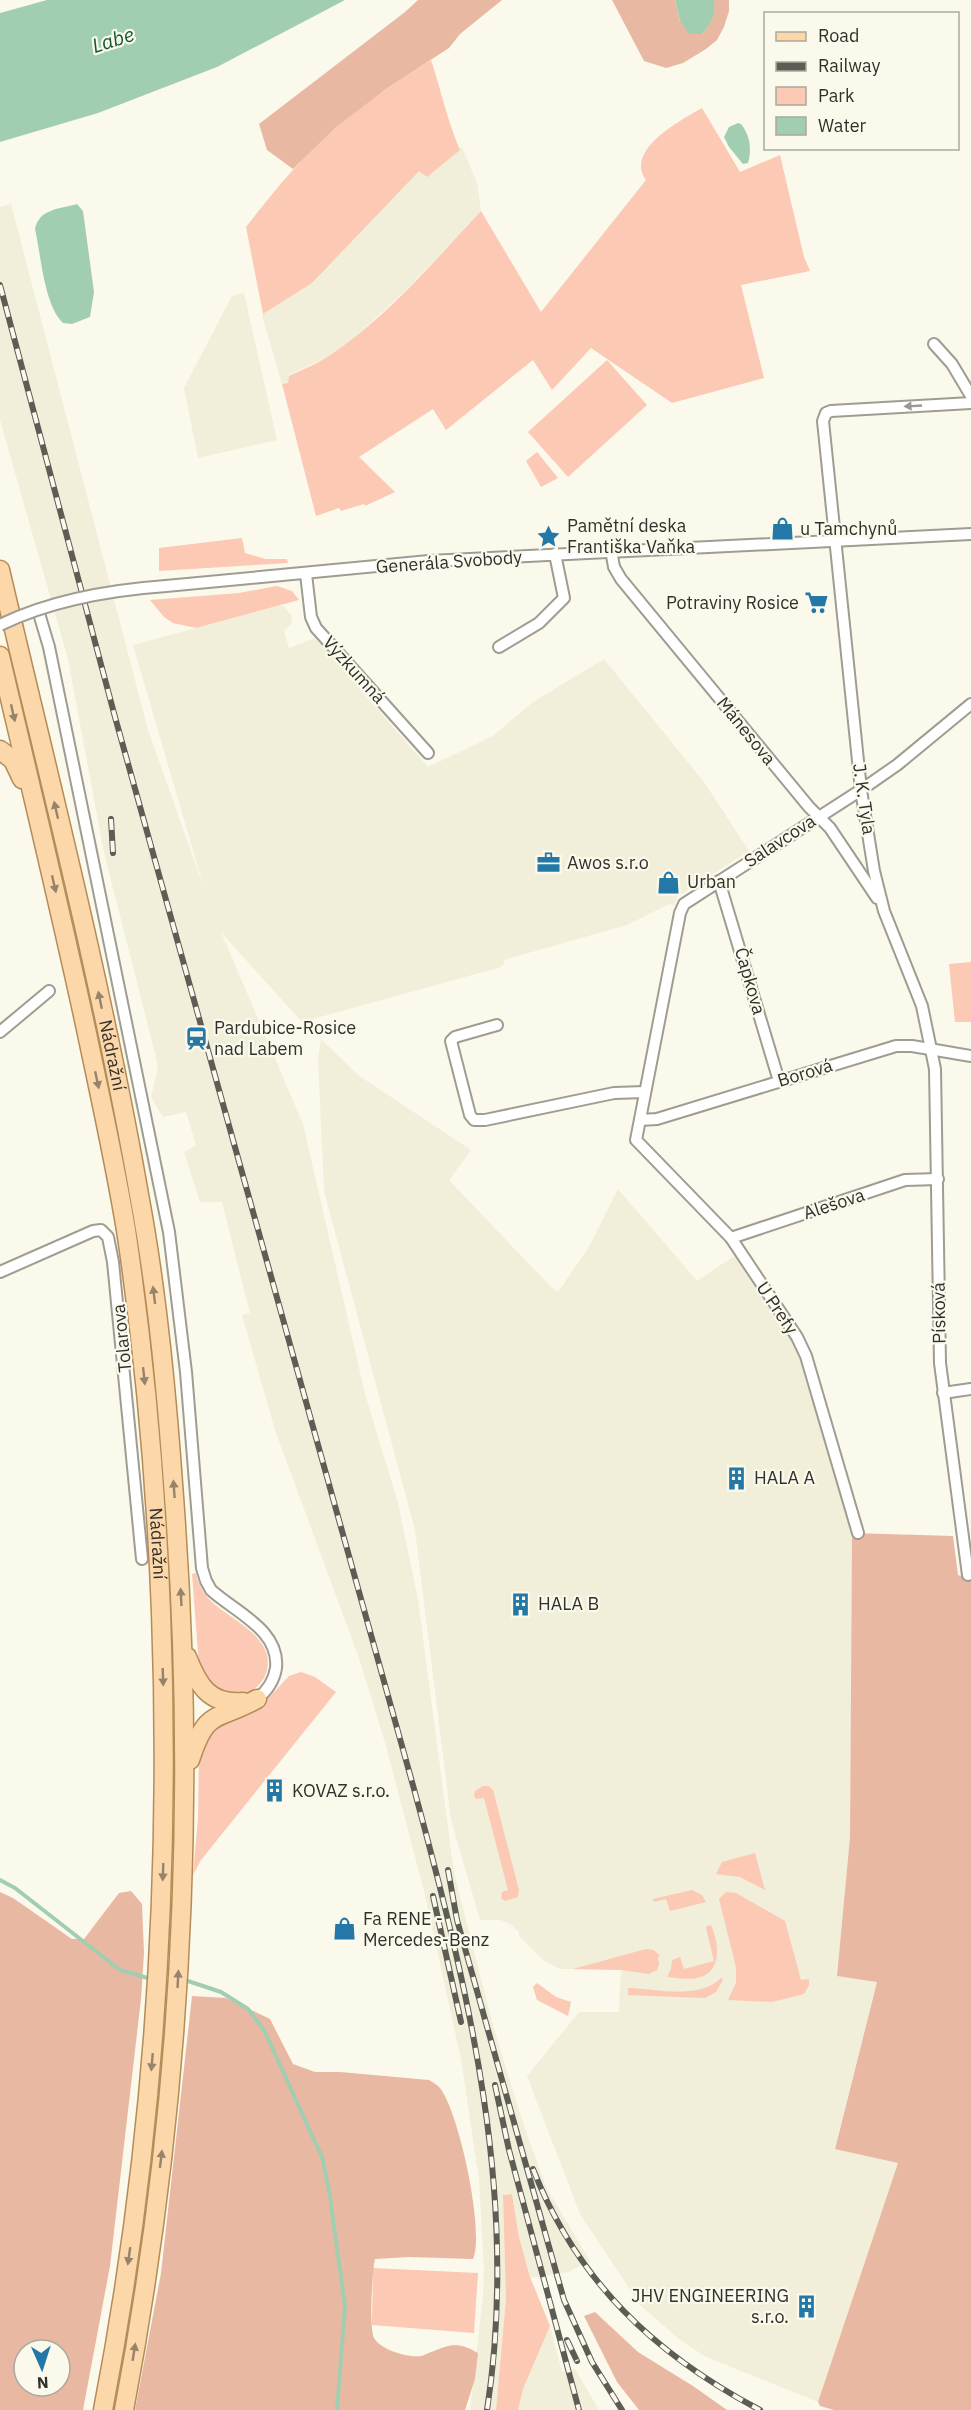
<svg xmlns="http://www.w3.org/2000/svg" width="971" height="2410" font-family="'IBM Plex Sans',sans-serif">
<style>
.built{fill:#f1eed9}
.green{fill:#fbc9b4}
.forest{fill:#e9b8a3;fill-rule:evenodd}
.water{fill:#a1ceb0}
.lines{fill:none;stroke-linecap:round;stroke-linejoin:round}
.stream{stroke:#a1ceb0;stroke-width:4}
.minor-casing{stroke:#9f9d91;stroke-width:14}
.primary-casing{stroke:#b38c58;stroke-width:21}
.minor{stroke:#fff;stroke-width:10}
.primary{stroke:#fbd7a9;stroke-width:18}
.rail-casing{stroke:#5d5d56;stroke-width:6}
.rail{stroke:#fbf9ec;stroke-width:4;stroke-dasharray:11;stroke-linecap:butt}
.minor-bridge-casing{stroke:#9f9d91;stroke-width:14;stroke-linecap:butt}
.minor-bridge{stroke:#fff;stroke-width:10}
.oneway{fill:#989896}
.oneway2{fill:#96846a}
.labels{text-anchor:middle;stroke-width:4.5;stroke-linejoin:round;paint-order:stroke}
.poi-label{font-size:18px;fill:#31312c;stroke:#fbf9ec;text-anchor:start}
.street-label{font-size:18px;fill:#31312c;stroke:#fbf9ec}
.water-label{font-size:20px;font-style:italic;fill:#0d5833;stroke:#fbf9ec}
</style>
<rect width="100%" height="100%" fill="#fbf9ec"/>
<g class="built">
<path d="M 462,147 L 477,183 L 481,211 L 409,287 L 354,338 L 325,358 L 289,375 L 288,383 L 282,384 L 262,315 L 312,283 L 419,170 L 426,177 Z"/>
<path d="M 11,204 L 148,730 L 204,888 L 133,645 L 278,606 L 283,606 L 291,615 L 292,623 L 284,631 L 289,648 L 315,638 L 428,767 L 493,736 L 533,702 L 604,659 L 704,782 L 749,851 L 678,896 L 674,905 L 669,904 L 627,925 L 504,960 L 504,964 L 501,967 L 302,1022 L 221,932 L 303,1124 L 365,1394 L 398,1503 L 418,1600 L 454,1873 L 492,2022 L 521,2117 L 546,2187 L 590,2261 L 568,2272 L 530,2278 L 519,2237 L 512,2194 L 503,2195 L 506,2299 L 496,2410 L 470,2410 L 483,2296 L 484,2271 L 479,2180 L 461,2059 L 424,1891 L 386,1746 L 359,1658 L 275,1430 L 242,1315 L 250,1313 L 222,1202 L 200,1202 L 184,1152 L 196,1145 L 186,1112 L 163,1117 L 151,1097 L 158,1068 L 156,1057 L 104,853 L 68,659 L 0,420 L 0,207 Z"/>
<path d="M 244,293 L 277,440 L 198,458 L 184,388 L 232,296 Z"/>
<path d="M 321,1039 L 358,1075 L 471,1150 L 449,1180 L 550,1286 L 558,1292 L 589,1247 L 618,1189 L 697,1281 L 737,1254 L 796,1344 L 852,1533 L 850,1837 L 837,1976 L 877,1981 L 835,2148 L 898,2163 L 818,2402 L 704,2356 L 678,2338 L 640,2305 L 580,2214 L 527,2076 L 579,2012 L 619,2012 L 621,1970 L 560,1969 L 544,1961 L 519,1936 L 519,1932 L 510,1924 L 500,1920 L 480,1920 L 451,1820 L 415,1530 L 324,1191 L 318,1058 Z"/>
<path d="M 550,2326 L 562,2372 L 575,2369 L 599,2410 L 518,2410 L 523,2389 Z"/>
</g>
<g class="green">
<path d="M 431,60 C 441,90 447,120 460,150 L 427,177 L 419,171 L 312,283 L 263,314 L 246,227 C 273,192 302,157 336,127 C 365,102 398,81 431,60 Z"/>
<path d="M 702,108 L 740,172 L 780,155 L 804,257 L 810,271 L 741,285 L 764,378 L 672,403 L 591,348 L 552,390 L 533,360 L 446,430 L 433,409 L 359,457 L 395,492 L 365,506 L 364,504 L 341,511 L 339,508 L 316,516 L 282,384 L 288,383 L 289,376 C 301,370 315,365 327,357 C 386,319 433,262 481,211 L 541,312 L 646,180 C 624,150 681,120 702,108 Z"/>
<path d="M 607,360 L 647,405 L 568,477 L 528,432 Z"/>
<path d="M 537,452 L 558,478 L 541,487 L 526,461 Z"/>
<path d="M 242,538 L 245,553 L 266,559 L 287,559 L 288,563 L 159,571 L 159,548 Z"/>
<path d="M 277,586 L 292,591 L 299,600 L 196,628 L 173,623 L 164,617 L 150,600 L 239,593 Z"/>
<path d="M 971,962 L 971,1022 L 955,1022 L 949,964 Z"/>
<path d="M 196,1573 C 198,1584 204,1595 212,1602 C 232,1621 280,1639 265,1676 C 261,1684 254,1691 245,1694 C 230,1699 218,1689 206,1683 L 199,1666 L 192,1574 Z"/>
<path d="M 301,1672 L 315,1677 L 336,1692 L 201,1860 L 193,1875 L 198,1818 L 199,1757 L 208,1728 L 263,1704 L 289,1676 Z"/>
<path d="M 483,1786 L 488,1786 L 493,1790 L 519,1890 L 518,1897 L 505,1901 L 501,1898 L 502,1892 L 508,1890 L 484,1798 L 476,1799 L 474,1796 L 475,1791 Z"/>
<path d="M 755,1853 L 765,1890 L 740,1877 L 716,1874 L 722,1862 Z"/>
<path d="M 692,1890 L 702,1895 L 706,1902 L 670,1911 L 666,1899 L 654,1902 L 653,1899 Z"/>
<path d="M 726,1892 L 736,1893 L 785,1921 L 801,1980 L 809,1979 L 809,1985 L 804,1994 L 772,2002 L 728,2000 L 736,1983 L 736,1967 L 719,1899 Z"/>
<path d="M 711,1925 C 719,1943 723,1973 697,1978 C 688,1980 677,1978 667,1977 L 671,1969 L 672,1960 L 680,1957 L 684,1969 L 714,1961 L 706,1928 L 707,1926 Z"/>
<path d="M 646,1949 L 654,1950 L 660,1956 L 658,1957 L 659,1964 L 657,1970 L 649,1974 L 621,1970 L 573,1969 Z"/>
<path d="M 721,1978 L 723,1980 L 716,1992 L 705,1998 L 628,1995 L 628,1988 C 657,1989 699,2000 721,1978 Z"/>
<path d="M 537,1983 L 556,1997 L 571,2002 L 568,2016 L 537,2000 L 533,1987 Z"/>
<path d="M 512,2194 L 519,2237 L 530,2277 L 550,2326 L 523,2389 L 518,2410 L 496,2410 L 506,2299 L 503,2195 Z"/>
<path d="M 373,2268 L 478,2273 L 474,2333 L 372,2325 Z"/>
</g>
<g class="forest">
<path d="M 418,0 L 502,0 L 460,34 L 449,48 L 386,89 L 336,127 L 293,169 L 267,150 L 259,124 L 405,12 Z"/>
<path d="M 612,0 L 675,0 L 680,21 L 702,34 C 711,24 715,14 714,0 L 729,0 L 729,11 L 724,27 L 717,40 L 706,49 L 683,63 L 666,68 L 644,61 Z"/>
<path d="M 852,1533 L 953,1536 L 958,1575 L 971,1579 L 971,2410 L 834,2410 L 820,2406 L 818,2402 L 898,2163 L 835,2149 L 877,1982 L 837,1976 L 850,1837 Z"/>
<path d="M 131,1891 L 142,1904 L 144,1953 L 141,1999 L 110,2266 L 83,2410 L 0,2410 L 0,1892 L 13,1898 L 72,1939 L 84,1939 L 119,1893 ZM 24,2350 L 60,2350 L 60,2386 L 24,2386 Z"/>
<path d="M 192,1996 L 226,1998 L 270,2019 L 293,2064 L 315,2072 L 340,2072 L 429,2080 C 432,2082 438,2085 440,2088 C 459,2112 485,2232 473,2259 L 409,2257 L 375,2259 C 372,2272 369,2328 374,2338 C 381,2350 408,2358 421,2356 C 425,2355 430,2352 434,2351 C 452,2343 461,2343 478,2353 L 475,2379 L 465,2410 L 135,2410 L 161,2273 Z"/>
<path d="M 595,2312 L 638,2352 L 693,2386 L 727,2410 L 639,2410 L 617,2382 L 584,2316 Z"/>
</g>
<g class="water">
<path d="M 47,0 L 345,0 L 217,67 L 98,113 L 0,142 L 0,13 Z"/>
<path d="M 675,0 L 714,0 C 716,15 711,24 702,34 L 689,34 L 680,21 Z"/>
<path d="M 738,123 L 741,124 C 750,135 752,149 748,163 L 743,164 L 729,147 L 724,137 L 729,127 Z"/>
<path d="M 77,204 L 83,211 L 94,292 L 90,317 L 72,324 L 63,323 C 44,305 41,255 35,229 C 39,209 59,209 77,204 Z"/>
</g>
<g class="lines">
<g class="stream">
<path d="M 0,1880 L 15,1888 L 120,1970 L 151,1979"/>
<path d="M 182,1979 L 221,1992 L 248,2009 L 264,2030 L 322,2157 L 329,2190 L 345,2306 L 337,2410"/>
</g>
<defs>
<g id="minor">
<path d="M 934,344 L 952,364 L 971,396"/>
<path d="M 611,550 L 614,567 L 621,579 L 809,807 L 830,828 L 877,898"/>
<path d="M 306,574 L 311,617 L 316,628 L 428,753"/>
<path d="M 166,586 L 429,561 L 971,534"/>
<path d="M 38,610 L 49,647 L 169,1232 L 186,1372 L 202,1568 L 206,1581 L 211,1590 C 235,1612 280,1630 276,1668 C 274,1681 267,1691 257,1699"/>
<path d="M 499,647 L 539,623 L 564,598 L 555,554"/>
<path d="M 719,881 L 779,1081"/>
<path d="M 497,1025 L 455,1037 L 451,1041 L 470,1115 L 474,1120 L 485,1120 L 614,1093 L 645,1092"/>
<path d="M 0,1032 L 49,991"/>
<path d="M 640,1120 L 657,1119 L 896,1046 L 912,1046 L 971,1056"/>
<path d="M 731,1238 L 905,1180 L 938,1179"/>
<path d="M 0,1272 L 93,1231 L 101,1230 L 108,1237 L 113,1262 L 142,1559"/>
<path d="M 943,1393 L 971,1389"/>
<path d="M 858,1533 L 806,1356 L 797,1337 L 731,1238 L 636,1140 L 680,913 L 684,904 L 861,790 L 897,765 L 971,704"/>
<path d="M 968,1575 L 940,1363 L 935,1069 L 922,1006 L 884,911 L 874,871 L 861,790 L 823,421 L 826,413 L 831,411 L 971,403"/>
</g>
<g id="primary">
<path id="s1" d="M 0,570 C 49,779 103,988 140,1200 C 158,1298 167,1398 174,1497 C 197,1802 181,2110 124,2410"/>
<path id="s2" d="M 0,656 C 29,780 59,904 86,1029 C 100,1096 115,1163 126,1230 C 145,1357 156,1484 161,1612 C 171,1879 154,2147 103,2410"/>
<path d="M 0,750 L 13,760 L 22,779"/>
<path d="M 187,1657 C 198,1685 209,1705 243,1702"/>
<path d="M 190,1760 C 207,1707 216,1722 257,1699"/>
</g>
</defs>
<use href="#minor" class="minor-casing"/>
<use href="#primary" class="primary-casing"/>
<use href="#minor" class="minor"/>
<use href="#primary" class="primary"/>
<defs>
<g id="rail">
<path d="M 0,285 L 115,717 L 414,1789 C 469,1992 520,2199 487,2410"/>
<path d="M 111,819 L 113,853"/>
<path d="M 448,1870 L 457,1920 L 564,2300 L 592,2362 L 622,2410"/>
<path d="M 433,1896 L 461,2022"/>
<path d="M 495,2085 L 509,2150 L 579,2410"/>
<path d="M 533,2169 C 577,2281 654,2354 760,2410"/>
<path d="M 567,2340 L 577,2361"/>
</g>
</defs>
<use href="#rail" class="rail-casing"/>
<use href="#rail" class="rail"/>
<defs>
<path id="minor-bridge" d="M 0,625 C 51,600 110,590 166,586"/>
</defs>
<use href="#minor-bridge" class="minor-bridge-casing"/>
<use href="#minor-bridge" class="minor-bridge"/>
</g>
<defs><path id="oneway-solid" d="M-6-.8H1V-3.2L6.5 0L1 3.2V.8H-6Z" transform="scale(1.5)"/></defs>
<use class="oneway" href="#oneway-solid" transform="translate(913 406) rotate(177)"/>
<g class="oneway2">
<use href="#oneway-solid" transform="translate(13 713) rotate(77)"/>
<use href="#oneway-solid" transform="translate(56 810) rotate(-103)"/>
<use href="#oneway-solid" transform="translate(54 884) rotate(77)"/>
<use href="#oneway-solid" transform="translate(100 1000) rotate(-102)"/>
<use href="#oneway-solid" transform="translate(97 1080) rotate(78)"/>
<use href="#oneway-solid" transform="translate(154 1295) rotate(-97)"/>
<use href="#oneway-solid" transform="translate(144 1376) rotate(84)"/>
<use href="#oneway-solid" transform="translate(174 1489) rotate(-94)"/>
<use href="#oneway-solid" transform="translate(181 1597) rotate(-93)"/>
<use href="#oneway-solid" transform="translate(163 1677) rotate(88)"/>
<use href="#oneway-solid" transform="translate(163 1872) rotate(92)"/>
<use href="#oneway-solid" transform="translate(178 1979) rotate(-87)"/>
<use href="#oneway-solid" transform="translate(152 2062) rotate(95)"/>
<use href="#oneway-solid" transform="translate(161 2159) rotate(-83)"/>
<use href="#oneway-solid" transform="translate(129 2256) rotate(98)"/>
<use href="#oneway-solid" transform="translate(134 2352) rotate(-81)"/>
</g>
<defs>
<symbol id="shop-bare" viewBox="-9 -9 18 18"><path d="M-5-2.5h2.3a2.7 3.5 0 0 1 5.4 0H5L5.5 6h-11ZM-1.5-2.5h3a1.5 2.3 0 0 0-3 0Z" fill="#2378a8" stroke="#fbf9ec" stroke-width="2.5" paint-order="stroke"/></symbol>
<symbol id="sight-bare" viewBox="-9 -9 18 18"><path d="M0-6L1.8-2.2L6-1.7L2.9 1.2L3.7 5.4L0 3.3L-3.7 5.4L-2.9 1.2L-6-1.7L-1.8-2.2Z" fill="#2378a8" stroke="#fbf9ec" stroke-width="2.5" paint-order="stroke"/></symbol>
<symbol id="supermarket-bare" viewBox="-9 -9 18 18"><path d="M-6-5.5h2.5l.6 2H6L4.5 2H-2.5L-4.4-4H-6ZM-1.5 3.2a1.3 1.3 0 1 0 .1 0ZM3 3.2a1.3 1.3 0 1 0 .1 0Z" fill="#2378a8" stroke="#fbf9ec" stroke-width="2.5" paint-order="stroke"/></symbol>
<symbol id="office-bare" viewBox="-9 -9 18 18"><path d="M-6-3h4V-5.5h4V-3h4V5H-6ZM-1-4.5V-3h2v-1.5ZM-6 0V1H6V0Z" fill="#2378a8" stroke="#fbf9ec" stroke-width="2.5" paint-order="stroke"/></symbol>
<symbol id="station-bare" viewBox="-9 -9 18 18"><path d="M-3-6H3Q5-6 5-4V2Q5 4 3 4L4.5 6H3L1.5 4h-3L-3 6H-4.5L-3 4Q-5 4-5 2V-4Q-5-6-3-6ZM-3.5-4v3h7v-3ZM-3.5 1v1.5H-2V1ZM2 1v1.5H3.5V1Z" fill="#2378a8" stroke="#fbf9ec" stroke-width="2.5" paint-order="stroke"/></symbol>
<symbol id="building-bare" viewBox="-9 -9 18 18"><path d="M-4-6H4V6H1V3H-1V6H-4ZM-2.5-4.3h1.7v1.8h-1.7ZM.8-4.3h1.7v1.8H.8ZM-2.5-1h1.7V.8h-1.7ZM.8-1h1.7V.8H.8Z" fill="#2378a8" stroke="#fbf9ec" stroke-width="2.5" paint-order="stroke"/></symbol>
</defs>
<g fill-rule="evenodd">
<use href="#shop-bare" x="766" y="512" width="33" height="33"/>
<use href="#sight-bare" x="532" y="520" width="33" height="33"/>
<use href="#supermarket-bare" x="800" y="586" width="33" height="33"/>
<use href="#office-bare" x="532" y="846" width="33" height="33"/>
<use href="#shop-bare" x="652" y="866" width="33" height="33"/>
<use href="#station-bare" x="180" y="1022" width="33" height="33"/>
<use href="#building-bare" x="720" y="1462" width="33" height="33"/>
<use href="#building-bare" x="504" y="1588" width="33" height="33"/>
<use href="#building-bare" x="258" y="1774" width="33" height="33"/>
<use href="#shop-bare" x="328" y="1912" width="33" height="33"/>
<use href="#building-bare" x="790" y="2290" width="33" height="33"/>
</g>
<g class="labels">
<g class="poi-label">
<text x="567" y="532">Pamětní deska<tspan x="567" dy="21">Františka Vaňka</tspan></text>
<text x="800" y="535">u Tamchynů</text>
<text x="799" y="609" text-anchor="end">Potraviny Rosice</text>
<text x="567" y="869">Awos s.r.o</text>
<text x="687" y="888">Urban</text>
<text x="214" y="1034">Pardubice-Rosice<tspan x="214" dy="21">nad Labem</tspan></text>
<text x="754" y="1484">HALA A</text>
<text x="538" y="1610">HALA B</text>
<text x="292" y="1797">KOVAZ s.r.o.</text>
<text x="363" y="1925">Fa RENE -<tspan x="363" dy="21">Mercedes-Benz</tspan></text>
<text x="789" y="2302" text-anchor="end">JHV ENGINEERING<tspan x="789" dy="21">s.r.o.</tspan></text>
</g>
<g class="street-label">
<text transform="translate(449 562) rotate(-4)" y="6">Generála Svobody</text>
<text transform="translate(354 670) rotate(48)" y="6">Výzkumná</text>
<text transform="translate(746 731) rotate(51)" y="6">Mánesova</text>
<text transform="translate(864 799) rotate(82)" y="6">J. K. Tyla</text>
<text transform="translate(780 841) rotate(-33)" y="6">Salavcova</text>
<text transform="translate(750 981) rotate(74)" y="6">Čapkova</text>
<text dy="6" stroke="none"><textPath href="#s1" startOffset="498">Nádražní</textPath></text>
<text transform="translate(805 1073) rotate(-17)" y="6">Borová</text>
<text transform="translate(834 1204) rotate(-18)" y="6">Alešova</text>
<text transform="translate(777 1308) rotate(56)" y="6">U Prefy</text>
<text transform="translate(939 1313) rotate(-91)" y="6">Písková</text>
<text transform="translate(122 1338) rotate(-96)" y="6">Tolarova</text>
<text dy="6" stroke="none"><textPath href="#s2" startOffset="903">Nádražní</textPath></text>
</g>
<g class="water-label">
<text transform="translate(113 40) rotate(-18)" y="7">Labe</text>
</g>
</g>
<rect x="764" y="12" width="195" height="138" fill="#fbf9ec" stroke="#aaa99f" stroke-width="1.5"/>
<rect x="776" y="32" width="30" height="9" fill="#fbd7a9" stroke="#aaa99f" stroke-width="1.5"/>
<text x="818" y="42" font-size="18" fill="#31312c">Road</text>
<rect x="776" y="62" width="30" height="9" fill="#5d5d56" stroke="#aaa99f" stroke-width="1.5"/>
<text x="818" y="72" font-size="18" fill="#31312c">Railway</text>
<rect x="776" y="87" width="30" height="18" fill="#fbc9b4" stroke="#aaa99f" stroke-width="1.5"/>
<text x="818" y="102" font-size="18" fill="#31312c">Park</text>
<rect x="776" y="117" width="30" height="18" fill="#a1ceb0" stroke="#aaa99f" stroke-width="1.5"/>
<text x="818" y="132" font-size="18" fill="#31312c">Water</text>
<g transform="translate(42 2368) rotate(177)"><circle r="28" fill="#fbf9ec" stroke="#aaa99f" stroke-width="1.5"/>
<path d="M0-4.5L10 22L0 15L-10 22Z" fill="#2378a8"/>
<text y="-9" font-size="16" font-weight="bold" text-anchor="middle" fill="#31312c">N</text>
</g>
</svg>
